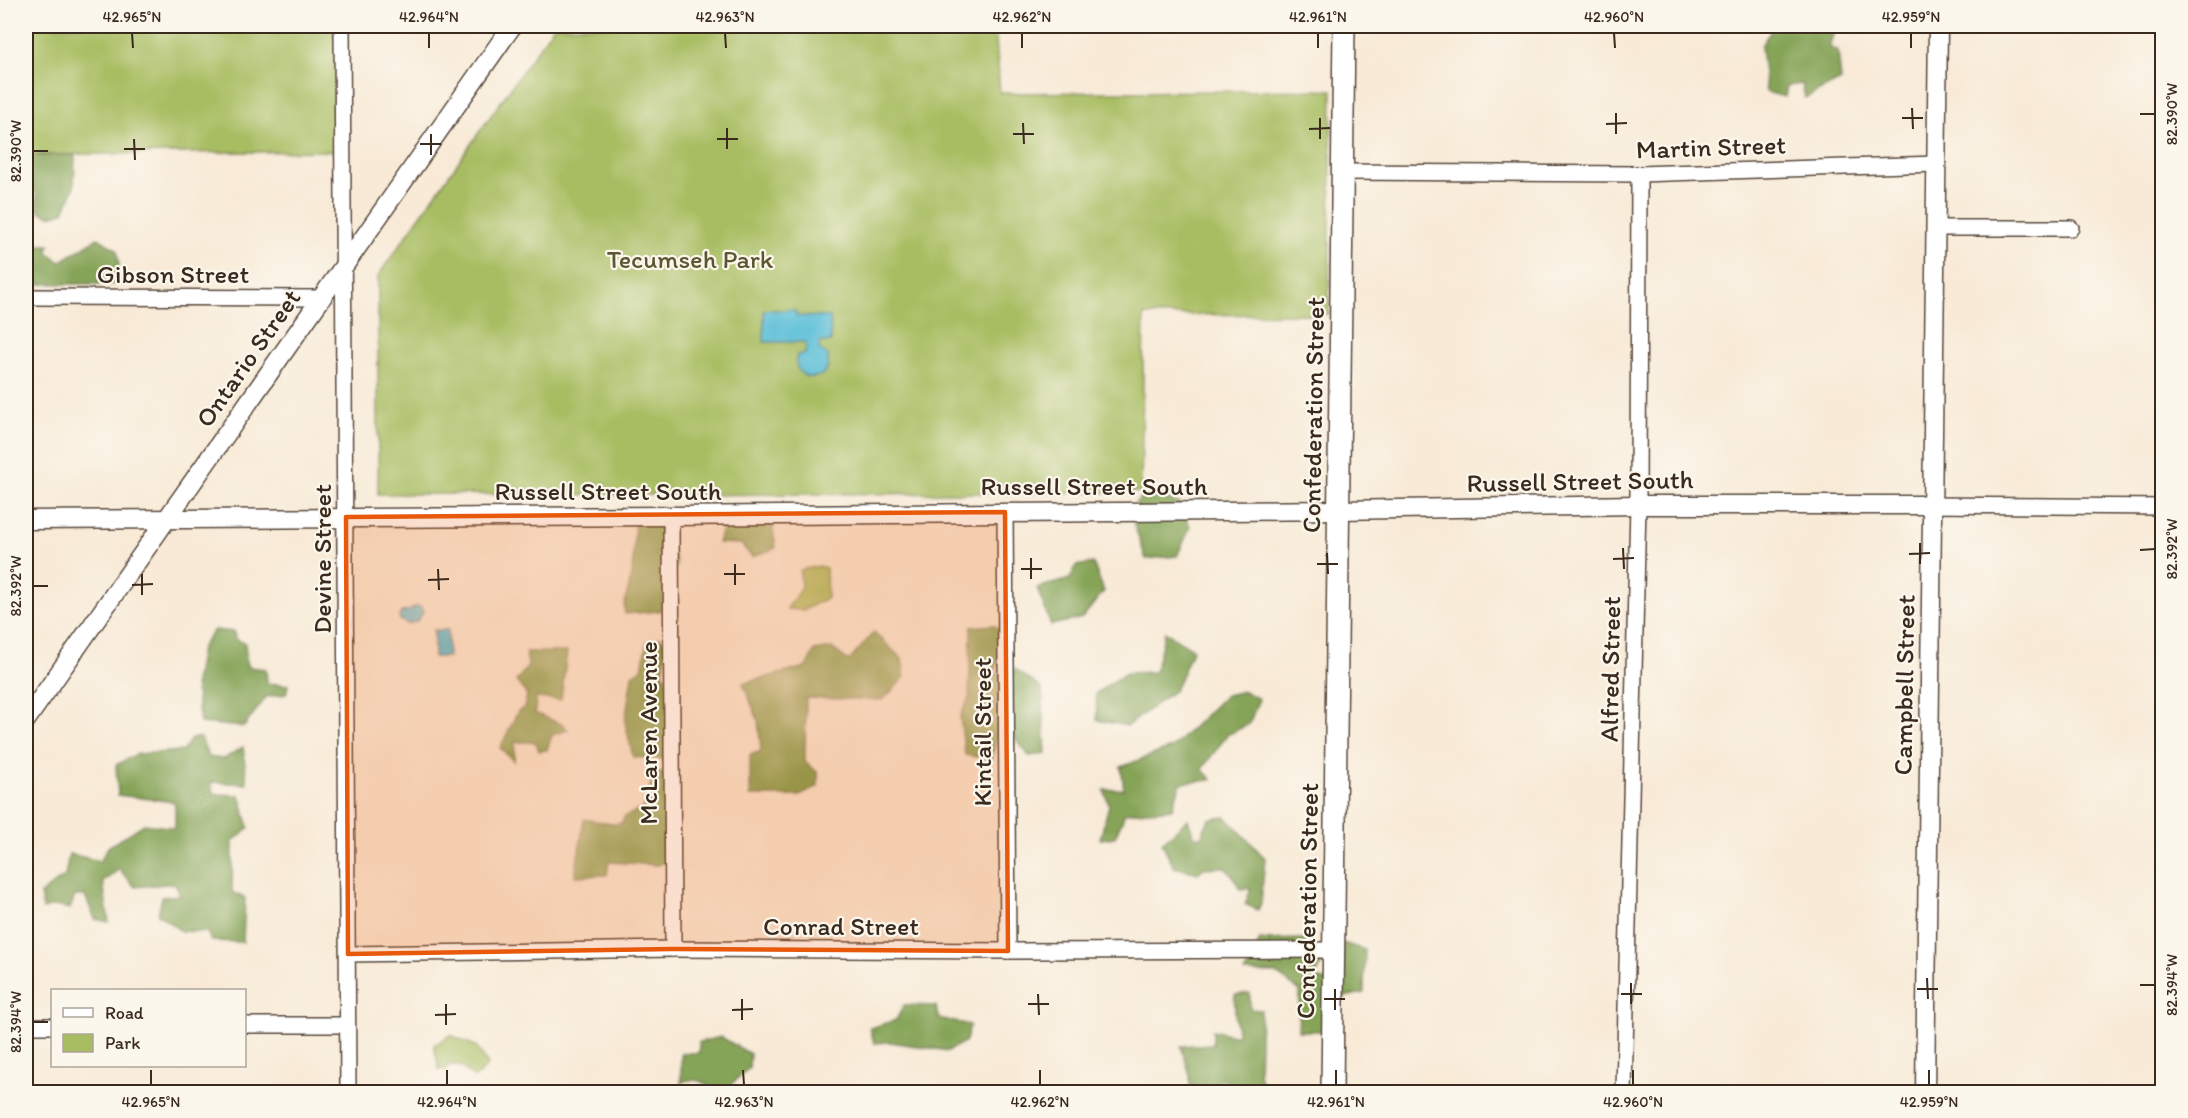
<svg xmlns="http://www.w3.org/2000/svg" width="2188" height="1118" font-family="Itim,sans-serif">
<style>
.green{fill:#a8bd62;stroke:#727440;stroke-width:1.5}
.forest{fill:#86a458;stroke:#60673b;stroke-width:1.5}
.water{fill:#59bed7;stroke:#4a747a;stroke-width:1.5}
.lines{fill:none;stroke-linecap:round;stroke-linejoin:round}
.minor-casing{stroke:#57473a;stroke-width:18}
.tertiary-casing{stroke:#57473a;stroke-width:21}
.secondary-casing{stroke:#57473a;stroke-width:24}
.minor{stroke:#fff;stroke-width:15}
.tertiary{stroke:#fff;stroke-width:18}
.secondary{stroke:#fff;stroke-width:21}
.marked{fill:#e8590c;fill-opacity:0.2;stroke:#e8590c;stroke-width:4.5;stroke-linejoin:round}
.ticks{fill:none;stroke:#3b2a1e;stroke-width:2}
.labels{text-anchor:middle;stroke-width:4.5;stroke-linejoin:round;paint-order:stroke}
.street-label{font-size:26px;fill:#3b2a1e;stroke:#fbf7ec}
.park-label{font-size:26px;fill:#5c5632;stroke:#fbf7ec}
.neatline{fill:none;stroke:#3b2a1e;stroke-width:2}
.ticks-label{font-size:15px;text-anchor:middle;fill:#3b2a1e}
</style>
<rect width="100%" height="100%" fill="#fbf7ec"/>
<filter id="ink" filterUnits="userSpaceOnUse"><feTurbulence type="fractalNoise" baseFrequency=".0167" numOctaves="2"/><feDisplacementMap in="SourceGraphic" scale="12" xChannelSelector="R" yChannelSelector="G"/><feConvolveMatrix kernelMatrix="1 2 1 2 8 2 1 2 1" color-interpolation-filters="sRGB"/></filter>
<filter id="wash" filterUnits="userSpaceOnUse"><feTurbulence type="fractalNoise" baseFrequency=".008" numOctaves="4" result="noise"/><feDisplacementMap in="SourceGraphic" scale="24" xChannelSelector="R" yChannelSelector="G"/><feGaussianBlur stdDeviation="1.35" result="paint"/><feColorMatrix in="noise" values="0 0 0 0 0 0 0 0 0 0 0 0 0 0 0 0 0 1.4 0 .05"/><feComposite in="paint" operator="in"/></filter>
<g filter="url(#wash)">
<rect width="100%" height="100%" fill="#f8ead7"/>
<g class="green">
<path d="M 26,26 L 335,26 L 337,151 L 26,155 Z"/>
<path d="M 554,26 L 995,26 L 1000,93 L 1332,90 L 1329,314 L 1144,315 L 1141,492 L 672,495 L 378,494 L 378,276 Z"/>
<path d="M 819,566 L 826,568 L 827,598 L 804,610 L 787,609 L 801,588 L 800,570 Z"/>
<path d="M 450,1035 L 476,1046 L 488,1065 L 475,1078 L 459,1065 L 448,1065 L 447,1070 L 439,1069 L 434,1045 Z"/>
</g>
<g class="forest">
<path d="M 1774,26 L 1836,26 L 1829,47 L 1838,51 L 1841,80 L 1805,98 L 1802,84 L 1787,86 L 1785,97 L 1766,92 L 1761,46 Z"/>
<path d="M 75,155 L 74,188 L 64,212 L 50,216 L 38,211 L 36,191 L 26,190 L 26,156 Z"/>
<path d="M 27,229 L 29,245 L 49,245 L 48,252 L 60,262 L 98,238 L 117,250 L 119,265 L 116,284 L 26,284 Z"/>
<path d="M 1149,491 L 1183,505 L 1190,528 L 1177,556 L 1146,559 L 1134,524 L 1136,502 Z"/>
<path d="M 725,517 L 771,517 L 776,548 L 752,557 L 741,544 L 718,543 Z"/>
<path d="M 635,519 L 663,521 L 677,564 L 667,585 L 660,611 L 625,614 L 624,606 L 632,574 Z"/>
<path d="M 1093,563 L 1104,591 L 1082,618 L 1051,625 L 1037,588 L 1070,579 L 1076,566 Z"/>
<path d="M 993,625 L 1011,636 L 999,656 L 995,675 L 1015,669 L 1042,689 L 1046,754 L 1029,756 L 1010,731 L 998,731 L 992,759 L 965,755 L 960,717 L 969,698 L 971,627 Z"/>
<path d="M 214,630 L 234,632 L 235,639 L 245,643 L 247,667 L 266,669 L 267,683 L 288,685 L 286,694 L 266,697 L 244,727 L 200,723 L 195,683 L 201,648 Z"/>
<path d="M 874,632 L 902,659 L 905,677 L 883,700 L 806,698 L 805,761 L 818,773 L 818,786 L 800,796 L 750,796 L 750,755 L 761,751 L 758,720 L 743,683 L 806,667 L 814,651 L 832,648 L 849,661 Z"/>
<path d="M 1165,632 L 1193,649 L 1175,690 L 1127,726 L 1097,720 L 1096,693 L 1126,673 L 1155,672 Z"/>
<path d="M 661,637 L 667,648 L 663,672 L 669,687 L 667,748 L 663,759 L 633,757 L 625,722 L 632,675 L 642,669 L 647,642 Z"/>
<path d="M 526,652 L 567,652 L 561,700 L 536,698 L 535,713 L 563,725 L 568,730 L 552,735 L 547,750 L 539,751 L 536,742 L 515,742 L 514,761 L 500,748 L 518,711 L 524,708 L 527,695 L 516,681 L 528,666 Z"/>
<path d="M 1244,691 L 1259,699 L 1249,724 L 1227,735 L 1202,769 L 1212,780 L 1181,783 L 1172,809 L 1125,813 L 1115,837 L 1100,839 L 1109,805 L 1104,790 L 1124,789 L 1121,767 L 1173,747 L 1226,695 Z"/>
<path d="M 200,737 L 209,757 L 224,759 L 243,747 L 247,784 L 211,782 L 214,794 L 240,795 L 249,828 L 233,841 L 232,892 L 245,898 L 243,942 L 211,941 L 207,932 L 181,931 L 158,914 L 162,897 L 180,895 L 175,883 L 135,887 L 119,869 L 103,882 L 109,922 L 95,919 L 85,896 L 75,896 L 70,909 L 54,906 L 43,909 L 40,894 L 65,876 L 69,854 L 100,861 L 108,847 L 144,824 L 175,828 L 175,802 L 118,795 L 116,765 L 137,754 L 183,751 L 191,739 Z"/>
<path d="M 655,771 L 670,774 L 668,858 L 659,865 L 609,862 L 607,875 L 575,876 L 584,819 L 612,824 L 621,823 L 625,816 L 643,809 Z"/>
<path d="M 1226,817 L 1265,858 L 1261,903 L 1258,910 L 1245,904 L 1251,889 L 1240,889 L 1232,875 L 1224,867 L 1204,868 L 1198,873 L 1174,867 L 1162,843 L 1188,819 L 1194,836 L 1201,837 L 1209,819 Z"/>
<path d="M 1308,939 L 1321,964 L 1315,978 L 1327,981 L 1340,942 L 1365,950 L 1364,993 L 1329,1000 L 1324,1031 L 1298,1031 L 1300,991 L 1275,973 L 1245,972 L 1260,940 Z"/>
<path d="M 1250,993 L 1250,1009 L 1261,1010 L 1259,1074 L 1264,1090 L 1221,1080 L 1212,1086 L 1190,1086 L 1190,1075 L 1181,1046 L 1213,1044 L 1213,1030 L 1237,1036 C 1237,1022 1233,1009 1235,995 Z"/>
<path d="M 904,1005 L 936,1006 L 938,1018 L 970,1025 L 966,1041 L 948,1051 L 891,1042 L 874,1043 L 870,1028 L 896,1020 Z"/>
<path d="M 721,1037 L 750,1054 L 749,1068 L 726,1089 L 716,1090 C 705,1083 693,1075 681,1083 L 681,1053 L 699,1053 L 699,1042 Z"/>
</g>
<g class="water">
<path d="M 764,310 L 795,310 L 797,316 L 830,317 L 831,342 L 820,342 L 819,349 L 828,355 L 828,366 L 823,374 C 806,383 793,372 797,355 L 805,354 L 806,342 L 764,342 Z"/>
<path d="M 416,606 L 421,607 L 424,611 L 417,621 L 408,624 L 400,620 L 399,617 L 401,612 L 409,611 Z"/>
<rect x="434" y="630" width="14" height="27"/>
</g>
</g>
<g filter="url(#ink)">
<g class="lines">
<defs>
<g id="minor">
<path d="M 342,26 L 348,1092"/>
<path d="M 1343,172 L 1639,174 L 1936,164"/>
<path d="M 1936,228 L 2071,228"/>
<path d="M 26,297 L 321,298"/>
<path d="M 1931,505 L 2162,507"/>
<path d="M 1005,512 L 1008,951"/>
<path d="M 671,516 L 673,949"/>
<path d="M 348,954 L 673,949 L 1008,951 L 1333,950"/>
<path d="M 244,1025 L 347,1025"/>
<path d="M 26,1026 L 52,1026"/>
<path d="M 1624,1092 L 1638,505 L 1639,174"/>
</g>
<g id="tertiary">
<path d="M 26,520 L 671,516 L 1338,510 L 1638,505 L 1931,505"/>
<path d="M 26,720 L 512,26"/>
<path d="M 1925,1092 L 1938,26"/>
</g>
<path id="secondary" d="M 1332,1092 L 1344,26"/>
</defs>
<use href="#minor" class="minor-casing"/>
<use href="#tertiary" class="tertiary-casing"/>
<use href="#secondary" class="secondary-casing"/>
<use href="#minor" class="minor"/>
<use href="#tertiary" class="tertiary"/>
<use href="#secondary" class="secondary"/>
</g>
</g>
<path class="marked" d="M 1005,512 L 1008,951 L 673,949 L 348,954 L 346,517 Z"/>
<path class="ticks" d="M 132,33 L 133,48M 429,33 L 429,48M 725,33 L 726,48M 1022,33 L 1022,48M 1318,33 L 1318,48M 1614,33 L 1615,48M 1911,33 L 1911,48M 1912,108 L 1913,129M 1616,113 L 1616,134M 2140,114 L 2155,114M 1320,118 L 1320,139M 1902,118 L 1923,118M 1023,123 L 1024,144M 1606,124 L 1627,123M 727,128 L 727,149M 1309,129 L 1330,128M 431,134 L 431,155M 1013,134 L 1034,134M 134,139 L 135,160M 717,139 L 738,139M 420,144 L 441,144M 124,149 L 145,149M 33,151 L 48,151M 1920,543 L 1920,564M 1623,548 L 1624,569M 2140,550 L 2155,549M 1327,553 L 1328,574M 1909,554 L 1930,553M 1031,558 L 1031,579M 1613,559 L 1634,558M 735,564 L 735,585M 1317,564 L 1338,564M 438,569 L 439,590M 1021,569 L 1042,569M 142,574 L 142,595M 724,574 L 745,574M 428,580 L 449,579M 132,585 L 153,584M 33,586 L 48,586M 1927,978 L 1928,999M 1631,983 L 1631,1004M 2140,985 L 2155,985M 1335,989 L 1335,1010M 1917,989 L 1938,989M 1038,994 L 1039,1015M 1621,994 L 1642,994M 742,999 L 742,1020M 1324,999 L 1345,999M 446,1004 L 446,1025M 1028,1004 L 1049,1004M 732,1010 L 753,1009M 435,1015 L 456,1014M 33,1022 L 48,1022M 151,1070 L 151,1085M 447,1070 L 447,1085M 743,1070 L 744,1085M 1040,1070 L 1040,1085M 1336,1070 L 1336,1085M 1633,1070 L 1633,1085M 1929,1070 L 1929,1085"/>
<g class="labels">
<g class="street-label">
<text transform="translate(1711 147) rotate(-2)" y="9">Martin Street</text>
<text x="173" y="283">Gibson Street</text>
<text transform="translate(248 358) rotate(-55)" y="9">Ontario Street</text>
<text transform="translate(1313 415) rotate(-89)" y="9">Confederation Street</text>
<text transform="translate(1580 481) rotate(-1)" y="9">Russell Street South</text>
<text x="1094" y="495">Russell Street South</text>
<text x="608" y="500">Russell Street South</text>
<text transform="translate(322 559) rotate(-90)" y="9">Devine Street</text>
<text transform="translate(1610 669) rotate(-89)" y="9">Alfred Street</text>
<text transform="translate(1904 685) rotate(-89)" y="9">Campbell Street</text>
<text transform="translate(982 732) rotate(-90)" y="9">Kintail Street</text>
<text transform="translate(648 733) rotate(-90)" y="9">McLaren Avenue</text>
<text transform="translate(1307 901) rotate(-89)" y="9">Confederation Street</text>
<text x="841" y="935">Conrad Street</text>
</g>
<g class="park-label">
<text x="690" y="268">Tecumseh Park</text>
</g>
</g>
<rect width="2188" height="1118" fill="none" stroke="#fbf7ec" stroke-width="66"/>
<rect x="51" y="989" width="195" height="78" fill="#fbf7ec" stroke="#aea59a" stroke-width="1.5"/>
<rect x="63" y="1008" width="30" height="9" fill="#ffffff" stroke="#aea59a" stroke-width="1.5"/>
<text x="105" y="1019" font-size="18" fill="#3b2a1e">Road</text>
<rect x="63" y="1034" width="30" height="18" fill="#a8bd62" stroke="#aea59a" stroke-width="1.5"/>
<text x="105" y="1049" font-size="18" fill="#3b2a1e">Park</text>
<rect x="33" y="33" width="2122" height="1052" class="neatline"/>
<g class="ticks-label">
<text x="132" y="22">42.965°N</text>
<text x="429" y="22">42.964°N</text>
<text x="725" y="22">42.963°N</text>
<text x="1022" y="22">42.962°N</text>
<text x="1318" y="22">42.961°N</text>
<text x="1614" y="22">42.960°N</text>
<text x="1911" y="22">42.959°N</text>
<text transform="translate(2172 114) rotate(-90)" y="5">82.390°W</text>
<text transform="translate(16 151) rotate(-90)" y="5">82.390°W</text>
<text transform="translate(2172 549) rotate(-90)" y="5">82.392°W</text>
<text transform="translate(16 586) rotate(-90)" y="5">82.392°W</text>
<text transform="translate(2172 985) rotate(-90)" y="5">82.394°W</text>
<text transform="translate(16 1022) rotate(-90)" y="5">82.394°W</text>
<text x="151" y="1107">42.965°N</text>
<text x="447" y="1107">42.964°N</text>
<text x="744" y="1107">42.963°N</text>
<text x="1040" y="1107">42.962°N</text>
<text x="1336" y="1107">42.961°N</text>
<text x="1633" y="1107">42.960°N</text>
<text x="1929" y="1107">42.959°N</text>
</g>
</svg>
